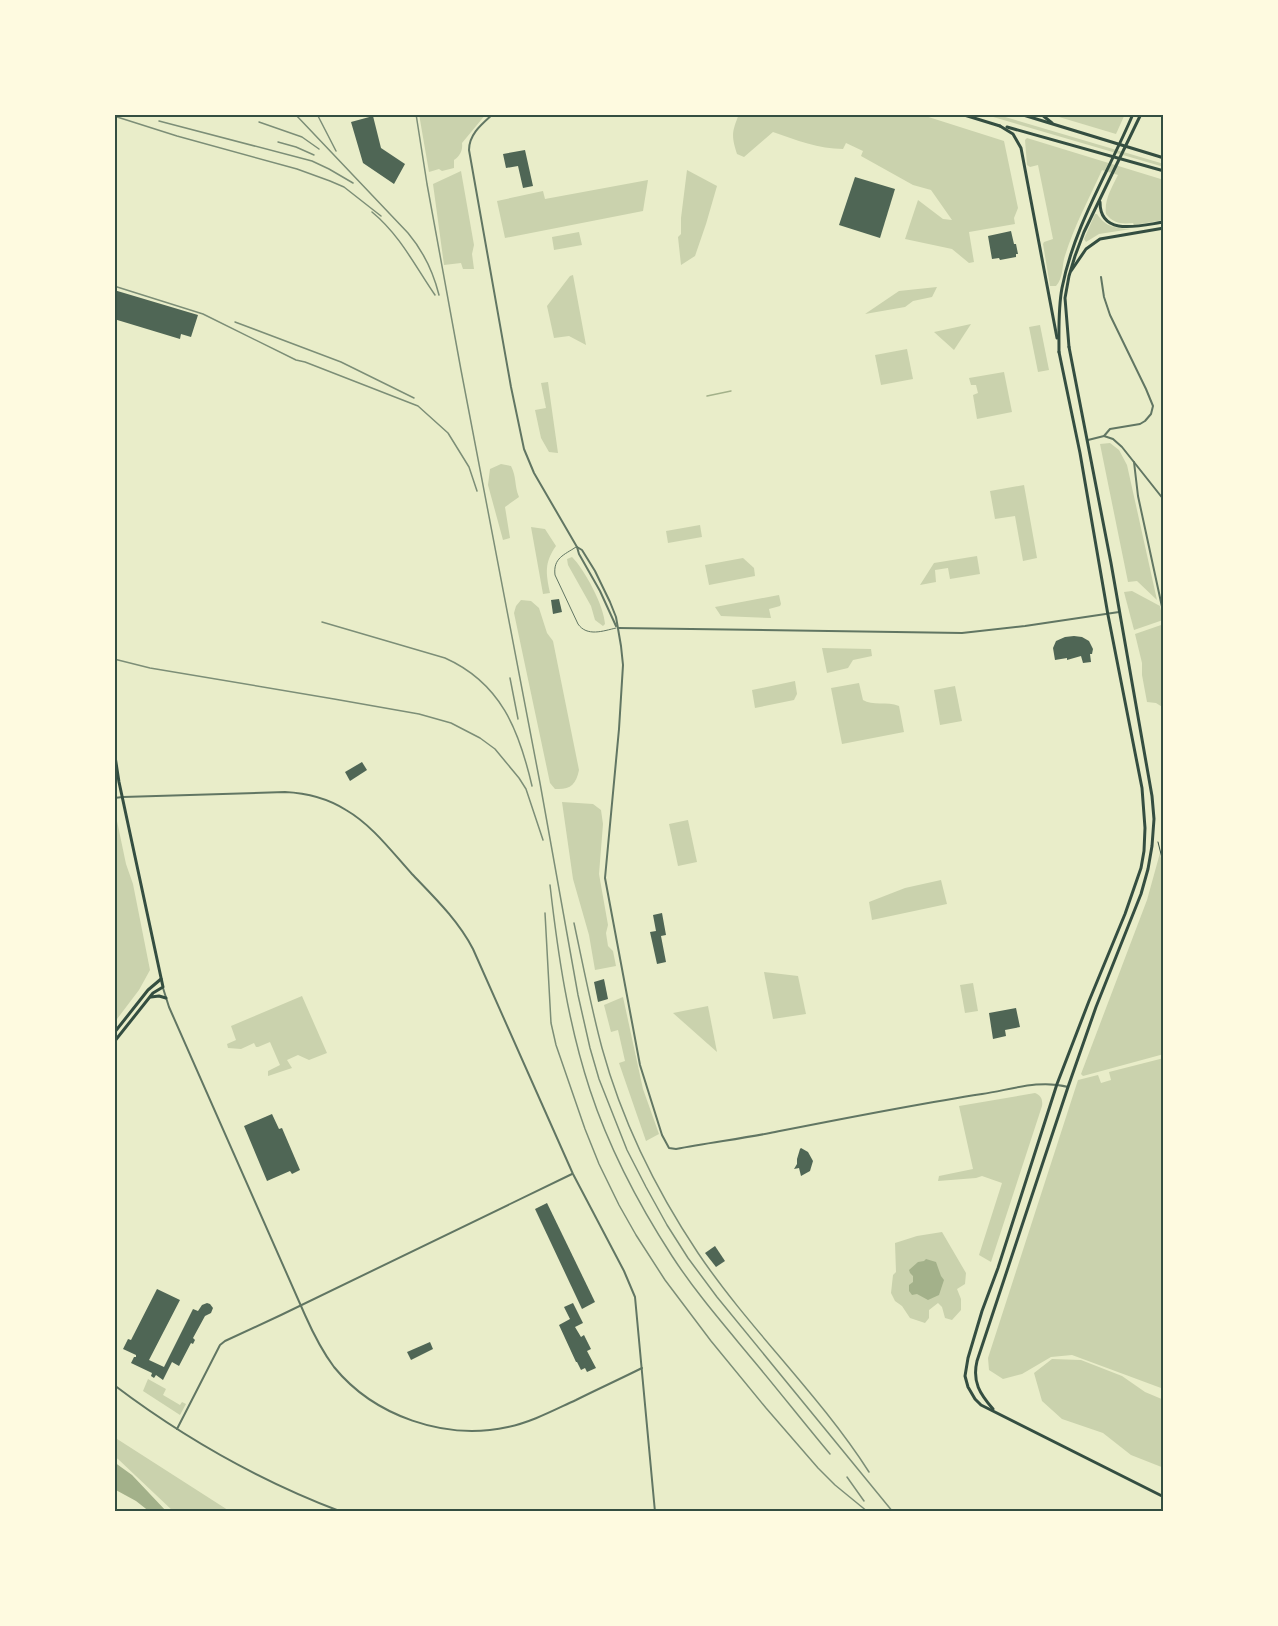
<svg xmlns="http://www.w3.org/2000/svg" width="1278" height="1626" font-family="'DejaVu Sans',sans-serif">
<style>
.green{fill:#cad2ad}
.water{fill:#a3b18a}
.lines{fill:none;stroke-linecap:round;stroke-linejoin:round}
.stream{stroke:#a3b18a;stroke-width:1.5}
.building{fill:#4f6655}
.path{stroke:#344e41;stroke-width:1}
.service{stroke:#617663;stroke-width:1}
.minor{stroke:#617663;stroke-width:2}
.tertiary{stroke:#617663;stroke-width:2}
.secondary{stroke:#344e41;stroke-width:3}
.trunk{stroke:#344e41;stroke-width:3}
.rail{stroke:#7c8e77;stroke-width:1.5}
.neatline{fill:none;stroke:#344e41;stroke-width:2}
</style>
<rect width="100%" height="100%" fill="#e9edc9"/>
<g class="green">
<path d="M 419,114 L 486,114 L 462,143 C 463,150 460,156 454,160 L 454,168 L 442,171 L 439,169 L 429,172 Z"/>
<path d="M 739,114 L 919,114 L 1004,141 L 1018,208 L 1014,218 L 1015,224 L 969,232 L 974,262 L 969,263 L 952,249 L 905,239 L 918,200 L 943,219 L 952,220 L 931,190 L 913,185 L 861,156 L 863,151 L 846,143 L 843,149 C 819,149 796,140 773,132 L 744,157 L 737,154 C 731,135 732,132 739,114 Z"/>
<path d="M 983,114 L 995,114 L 1164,164 L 1164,167 Z"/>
<path d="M 1049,114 L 1125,114 L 1116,134 Z"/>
<path d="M 1027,138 L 1164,180 L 1164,220 L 1134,225 L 1133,223 C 1122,224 1114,224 1106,214 C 1104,200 1112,187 1118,175 L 1102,170 C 1089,199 1073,228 1064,259 C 1062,268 1063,278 1056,286 L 1050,286 L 1043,244 L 1044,242 L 1053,239 L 1038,165 L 1030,167 L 1027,165 L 1025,140 Z"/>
<path d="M 687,170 L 717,186 L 706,224 L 695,256 L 681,265 L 678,237 L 681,234 L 681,218 Z"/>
<path d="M 461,171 L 474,245 L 472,254 L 474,269 L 463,269 L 461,263 L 444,265 L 433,184 Z"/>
<path d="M 648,180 L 643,211 L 505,238 L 497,201 L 543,191 L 545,199 Z"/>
<path d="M 1095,214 L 1097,214 C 1106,228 1117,228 1131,229 L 1099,234 L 1086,242 L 1084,239 Z"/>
<path d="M 579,232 L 582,245 L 554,250 L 552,237 Z"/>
<path d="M 573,275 L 586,345 L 569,336 L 554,338 L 547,306 L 570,276 Z"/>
<path d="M 937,287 L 932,297 L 913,301 L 905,307 L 865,314 L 899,291 Z"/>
<path d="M 971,324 L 954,350 L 934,332 Z"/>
<path d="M 1040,325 L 1049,370 L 1038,372 L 1029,327 Z"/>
<path d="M 907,349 L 913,379 L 881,385 L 875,355 Z"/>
<path d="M 1004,372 L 1012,412 L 977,419 L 973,395 L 978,393 L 976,385 L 971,385 L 969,378 Z"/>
<path d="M 548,382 L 558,453 L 549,452 L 541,438 L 535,410 L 546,408 L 541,383 Z"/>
<path d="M 1110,443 L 1119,450 L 1127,465 L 1157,600 L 1137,581 L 1128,582 L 1100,444 Z"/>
<path d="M 501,464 L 511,466 C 517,478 514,485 519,497 L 505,507 L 510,538 L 503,540 L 488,485 L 490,469 Z"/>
<path d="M 1024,485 L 1037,558 L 1023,561 L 1015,516 L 995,519 L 990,491 Z"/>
<path d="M 700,525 L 702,537 L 668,543 L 666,531 Z"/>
<path d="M 531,527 L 545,529 L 556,546 C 544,563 546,573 550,593 L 543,594 Z"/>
<path d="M 977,556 L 980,574 L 950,579 L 948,568 L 935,570 L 936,582 L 920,585 L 934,563 Z"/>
<path d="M 572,557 C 585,570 604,606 605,624 L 603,626 L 595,620 L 591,606 L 568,565 L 567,559 Z"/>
<path d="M 743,558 L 754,568 L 755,576 L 709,585 L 705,565 Z"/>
<path d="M 1132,591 L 1160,606 L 1163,620 L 1134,630 L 1124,592 Z"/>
<path d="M 779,595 L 781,604 L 780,606 L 769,609 L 771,618 L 721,616 L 715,607 Z"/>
<path d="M 521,600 L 531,601 L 539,608 L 547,633 L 553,641 L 579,770 C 576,785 570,790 555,789 L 550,783 L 514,613 L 516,606 Z"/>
<path d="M 1164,624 L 1164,708 L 1156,703 L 1147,702 L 1142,675 L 1142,663 L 1135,634 Z"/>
<path d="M 822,648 L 871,649 L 872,656 L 853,660 L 848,668 L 827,673 Z"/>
<path d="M 795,681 L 797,694 L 794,700 L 755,708 L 752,690 Z"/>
<path d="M 859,683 L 863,700 C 872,706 887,701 899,706 L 904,732 L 842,744 L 831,688 Z"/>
<path d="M 955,686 L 962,721 L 940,725 L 934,690 Z"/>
<path d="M 562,802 L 593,804 L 601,810 L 603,824 L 599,874 L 608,925 L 606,933 L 608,946 L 613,951 L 616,966 L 595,970 L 589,935 L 573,879 Z"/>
<path d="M 114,812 L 117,821 L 126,864 L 133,884 L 150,970 L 139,990 L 114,1023 Z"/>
<path d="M 688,820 L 697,862 L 678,866 L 669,824 Z"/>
<path d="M 1160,853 L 1164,874 L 1164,911 L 1162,916 L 1164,922 L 1164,1054 L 1083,1076 L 1081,1074 L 1147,900 Z"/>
<path d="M 941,880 L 947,904 L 872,920 L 869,902 L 905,888 Z"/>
<path d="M 764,972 L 798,976 L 806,1014 L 773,1019 Z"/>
<path d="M 973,983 L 978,1011 L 965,1013 L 960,985 Z"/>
<path d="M 302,996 L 327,1053 L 309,1060 L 298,1055 L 287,1060 L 292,1068 L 268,1076 L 268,1071 L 280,1065 L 270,1042 L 258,1047 L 256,1047 L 254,1043 L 241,1049 L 228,1048 L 227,1044 L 236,1040 L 231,1026 Z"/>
<path d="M 623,997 L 643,1089 L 659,1134 L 646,1141 L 619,1063 L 625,1061 L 618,1030 L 611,1032 L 604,1005 Z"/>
<path d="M 708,1006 L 717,1052 L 673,1013 Z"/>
<path d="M 1164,1058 L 1164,1392 L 1161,1388 L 1072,1355 L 1051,1357 L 1022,1374 L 1003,1379 L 989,1370 L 988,1358 L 1078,1080 L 1098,1075 L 1101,1083 L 1111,1080 L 1109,1072 Z"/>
<path d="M 1035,1093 C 1041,1095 1043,1100 1042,1106 L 991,1262 L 979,1255 L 1002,1183 L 982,1176 L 976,1178 L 938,1181 L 939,1176 L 973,1169 L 959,1106 Z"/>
<path d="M 942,1232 L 966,1273 L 965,1284 L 957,1289 L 961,1299 L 961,1310 L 952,1320 L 945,1318 L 942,1307 L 938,1303 L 929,1310 L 929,1318 L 925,1323 L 910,1318 L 902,1306 L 895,1301 L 891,1293 L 893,1275 L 896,1272 L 895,1243 L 917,1236 Z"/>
<path d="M 1052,1359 L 1081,1360 L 1122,1376 L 1145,1392 L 1164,1400 L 1164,1468 L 1131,1455 L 1103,1433 L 1062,1419 L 1042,1401 L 1034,1373 Z"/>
<path d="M 148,1379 L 166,1389 L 163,1395 L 180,1405 L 182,1402 L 186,1404 L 180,1415 L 143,1391 Z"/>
<path d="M 114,1437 L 231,1512 L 174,1512 L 118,1459 L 114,1457 Z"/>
</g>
<g class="water">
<path d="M 926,1259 L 936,1262 L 941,1276 L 944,1280 L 939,1295 L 928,1300 L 917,1294 L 912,1295 L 909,1291 L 909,1285 L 913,1282 L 913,1276 L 910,1273 L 909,1270 L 918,1262 L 924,1261 Z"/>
<path d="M 114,1462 L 132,1475 L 167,1512 L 150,1512 L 136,1501 L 114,1489 Z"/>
</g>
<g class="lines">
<path class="stream" d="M 707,396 L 731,391"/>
</g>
<g class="building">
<path d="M 373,116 L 381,148 L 405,164 L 394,184 L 363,163 L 351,122 Z"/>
<path d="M 525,150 L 533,186 L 523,188 L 518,166 L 506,168 L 503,154 Z"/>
<path d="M 855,177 L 895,189 L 880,238 L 839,225 Z"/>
<path d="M 1011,231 L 1014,244 L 1016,244 L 1018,254 L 1016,254 L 1016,257 L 1000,260 L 999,258 L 992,259 L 988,236 Z"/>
<path d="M 114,290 L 198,315 L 191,337 L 181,334 L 180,339 L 114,319 Z"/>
<path d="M 559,599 L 562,612 L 553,614 L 551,600 Z"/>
<path d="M 1074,636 L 1082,637 L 1089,641 L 1093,649 L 1092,654 L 1090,654 L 1091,662 L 1083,663 L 1081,656 L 1067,660 L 1067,658 L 1055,660 L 1053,648 L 1056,641 L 1065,637 Z"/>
<path d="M 362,762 L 367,770 L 350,781 L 345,772 Z"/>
<path d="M 662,913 L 666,935 L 661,936 L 666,962 L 657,964 L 650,932 L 656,931 L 653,915 Z"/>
<path d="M 604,979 L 608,999 L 598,1002 L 594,982 Z"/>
<path d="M 1016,1008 L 1020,1027 L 1005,1030 L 1006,1036 L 993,1039 L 989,1013 Z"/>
<path d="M 272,1114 L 279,1129 L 282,1128 L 300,1170 L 292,1174 L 290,1171 L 267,1181 L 244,1126 Z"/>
<path d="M 801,1148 L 808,1152 L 813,1161 L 810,1171 L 801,1176 L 799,1168 L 794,1169 L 797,1164 L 797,1159 L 800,1149 Z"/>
<path d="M 547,1203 L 595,1302 L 582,1309 L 535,1209 Z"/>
<path d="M 715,1246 L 725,1261 L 716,1267 L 705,1253 Z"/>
<path d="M 157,1289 L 180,1300 L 149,1360 L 164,1367 L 193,1309 L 198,1311 L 202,1305 L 207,1303 L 210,1304 L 213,1308 L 211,1313 L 205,1316 L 193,1338 L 195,1340 L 193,1344 L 191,1343 L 179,1366 L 172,1362 L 163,1380 L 156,1375 L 154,1378 L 151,1376 L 152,1373 L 131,1363 L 134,1357 L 136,1357 L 136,1355 L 123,1349 L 128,1339 L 131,1340 Z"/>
<path d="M 573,1303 L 583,1323 L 575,1327 L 581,1337 L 584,1335 L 591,1349 L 587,1351 L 596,1368 L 587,1372 L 585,1368 L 581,1370 L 577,1362 L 576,1362 L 559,1325 L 570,1319 L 564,1307 Z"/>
<path d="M 430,1342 L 433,1349 L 411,1360 L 407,1352 Z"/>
</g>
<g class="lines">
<path class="path" d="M 1158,842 L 1164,866"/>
<path class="service" d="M 576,547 C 564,555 553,558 555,575 L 578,624 C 587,637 603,631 616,628"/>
<g class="minor">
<path d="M 1104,436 L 1113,439 L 1122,447 L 1164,500"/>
<path d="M 1088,440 L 1104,436 L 1110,429 L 1140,424 L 1145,421 L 1151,414 L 1153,406 L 1146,389 L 1110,315 L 1104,297 L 1101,277"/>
<path d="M 1134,462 L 1138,496 L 1164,616"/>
<path d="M 114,798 L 123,797"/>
</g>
<g class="tertiary">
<path d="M 493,114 C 482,124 469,134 469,150 L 511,387 L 524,449 L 534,473 L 577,547 L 579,554 L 600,591 L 616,626"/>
<path d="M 577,547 L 582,550 L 595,571 L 610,602 L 616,617 L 621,646 L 623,665 L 619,729 L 605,878 L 640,1065 L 662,1135 L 669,1148 L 676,1149 C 707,1143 739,1139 770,1133 C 841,1119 911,1105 982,1094 C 1010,1090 1039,1079 1068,1087"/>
<path d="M 618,628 L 962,633 L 1025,626 L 1119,612"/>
<path d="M 123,797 L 285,792 C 307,793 327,798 346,810 C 372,825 392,852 412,874 C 434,897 458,920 473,949 L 573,1174 L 624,1271 L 635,1297 L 655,1512"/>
<path d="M 163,988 L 169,1007 L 305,1315 C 313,1333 322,1351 334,1367 C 374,1416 445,1441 508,1427 C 532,1422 554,1410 576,1400 C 598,1389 620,1379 642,1368"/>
<path d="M 114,1385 C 184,1438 260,1481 342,1512"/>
<path d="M 177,1429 L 220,1345 L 225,1341 L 281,1315 L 572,1174"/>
</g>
<g class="secondary">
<path d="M 1059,352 L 1080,453 L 1108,615 L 1142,788 L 1145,828 L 1144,851 L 1141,868 L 1125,914 L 1089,1001 L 1057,1084 L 998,1268 L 982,1311 L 968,1358 L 965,1376 L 968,1387 L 975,1399 L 981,1405 L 1164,1497"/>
<path d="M 114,750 L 119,782 L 163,987 L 153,993 L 114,1042"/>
<path d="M 151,997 L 159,996 L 166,998"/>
<path d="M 114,1033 L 148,990 L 161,979"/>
<path d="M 993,1409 C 980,1394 972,1382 977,1361 L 1068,1087 L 1096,1007 L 1141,894 L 1148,869 L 1152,846 L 1154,819 L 1152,796 L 1111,563 L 1069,347"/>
</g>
<g class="trunk">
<path d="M 961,114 L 1000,126"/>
<path d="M 1020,114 L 1164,158"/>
<path d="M 1041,114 L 1052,123"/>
<path d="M 1000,126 L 1013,134 L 1021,148 L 1057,338"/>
<path d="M 1007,127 L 1164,171"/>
<path d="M 1100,202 C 1100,238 1142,225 1164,222"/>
<path d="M 1071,271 L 1086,249 L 1100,239 L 1164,228"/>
<path d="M 1069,347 L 1065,298 L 1069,276 L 1075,256 L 1084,232 L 1141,114"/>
<path d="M 1059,352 C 1059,330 1058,309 1062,288 C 1074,226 1109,171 1133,114"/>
</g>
<g class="rail">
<path d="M 295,114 L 408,233 C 424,252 433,271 439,295"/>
<path d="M 317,114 L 336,151"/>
<path d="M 416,114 L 427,184 L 461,370 L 540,783 L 578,995 L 590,1048 L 599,1079 L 627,1150 L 646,1187 L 667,1225 L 688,1258 L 717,1297 L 893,1512"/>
<path d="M 114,116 L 177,136 L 297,169 L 330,181 L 344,187 L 381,216"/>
<path d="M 159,121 L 312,161 L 329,169 L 353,183"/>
<path d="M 259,122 L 302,137 L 319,149"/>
<path d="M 278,142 L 296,147 L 314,155"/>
<path d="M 372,212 C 400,235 415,266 435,295"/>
<path d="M 114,286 L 203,314 L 296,360 L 305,362 L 418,406 L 448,433 L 469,467 L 477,491"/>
<path d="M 235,322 L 341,362 L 414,398"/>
<path d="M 322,622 L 445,658 C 501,683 519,730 532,786"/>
<path d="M 114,659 L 150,668 L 334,699 L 419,714 L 451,723 L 480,738 L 495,749 L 519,778 L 526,789 L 543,840"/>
<path d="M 510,678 L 518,719"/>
<path d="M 550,885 C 558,955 568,1023 590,1090 C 609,1148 639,1205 672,1256 C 696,1293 725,1326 753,1360 C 779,1391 804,1423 830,1454"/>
<path d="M 545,913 L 551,1023 L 556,1045 L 585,1129 L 599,1164 L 619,1205 L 636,1235 L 665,1280 L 711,1341 L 766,1408 L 818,1468 L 835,1485 L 868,1512"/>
<path d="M 574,923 C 583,965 591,1007 602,1048 C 622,1121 656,1190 698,1253 C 750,1330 819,1394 869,1472"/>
<path d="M 847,1477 L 864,1501"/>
</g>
</g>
<rect width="1278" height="1626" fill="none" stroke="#fefae0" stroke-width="231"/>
<rect x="116" y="116" width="1046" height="1394" class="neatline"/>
</svg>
